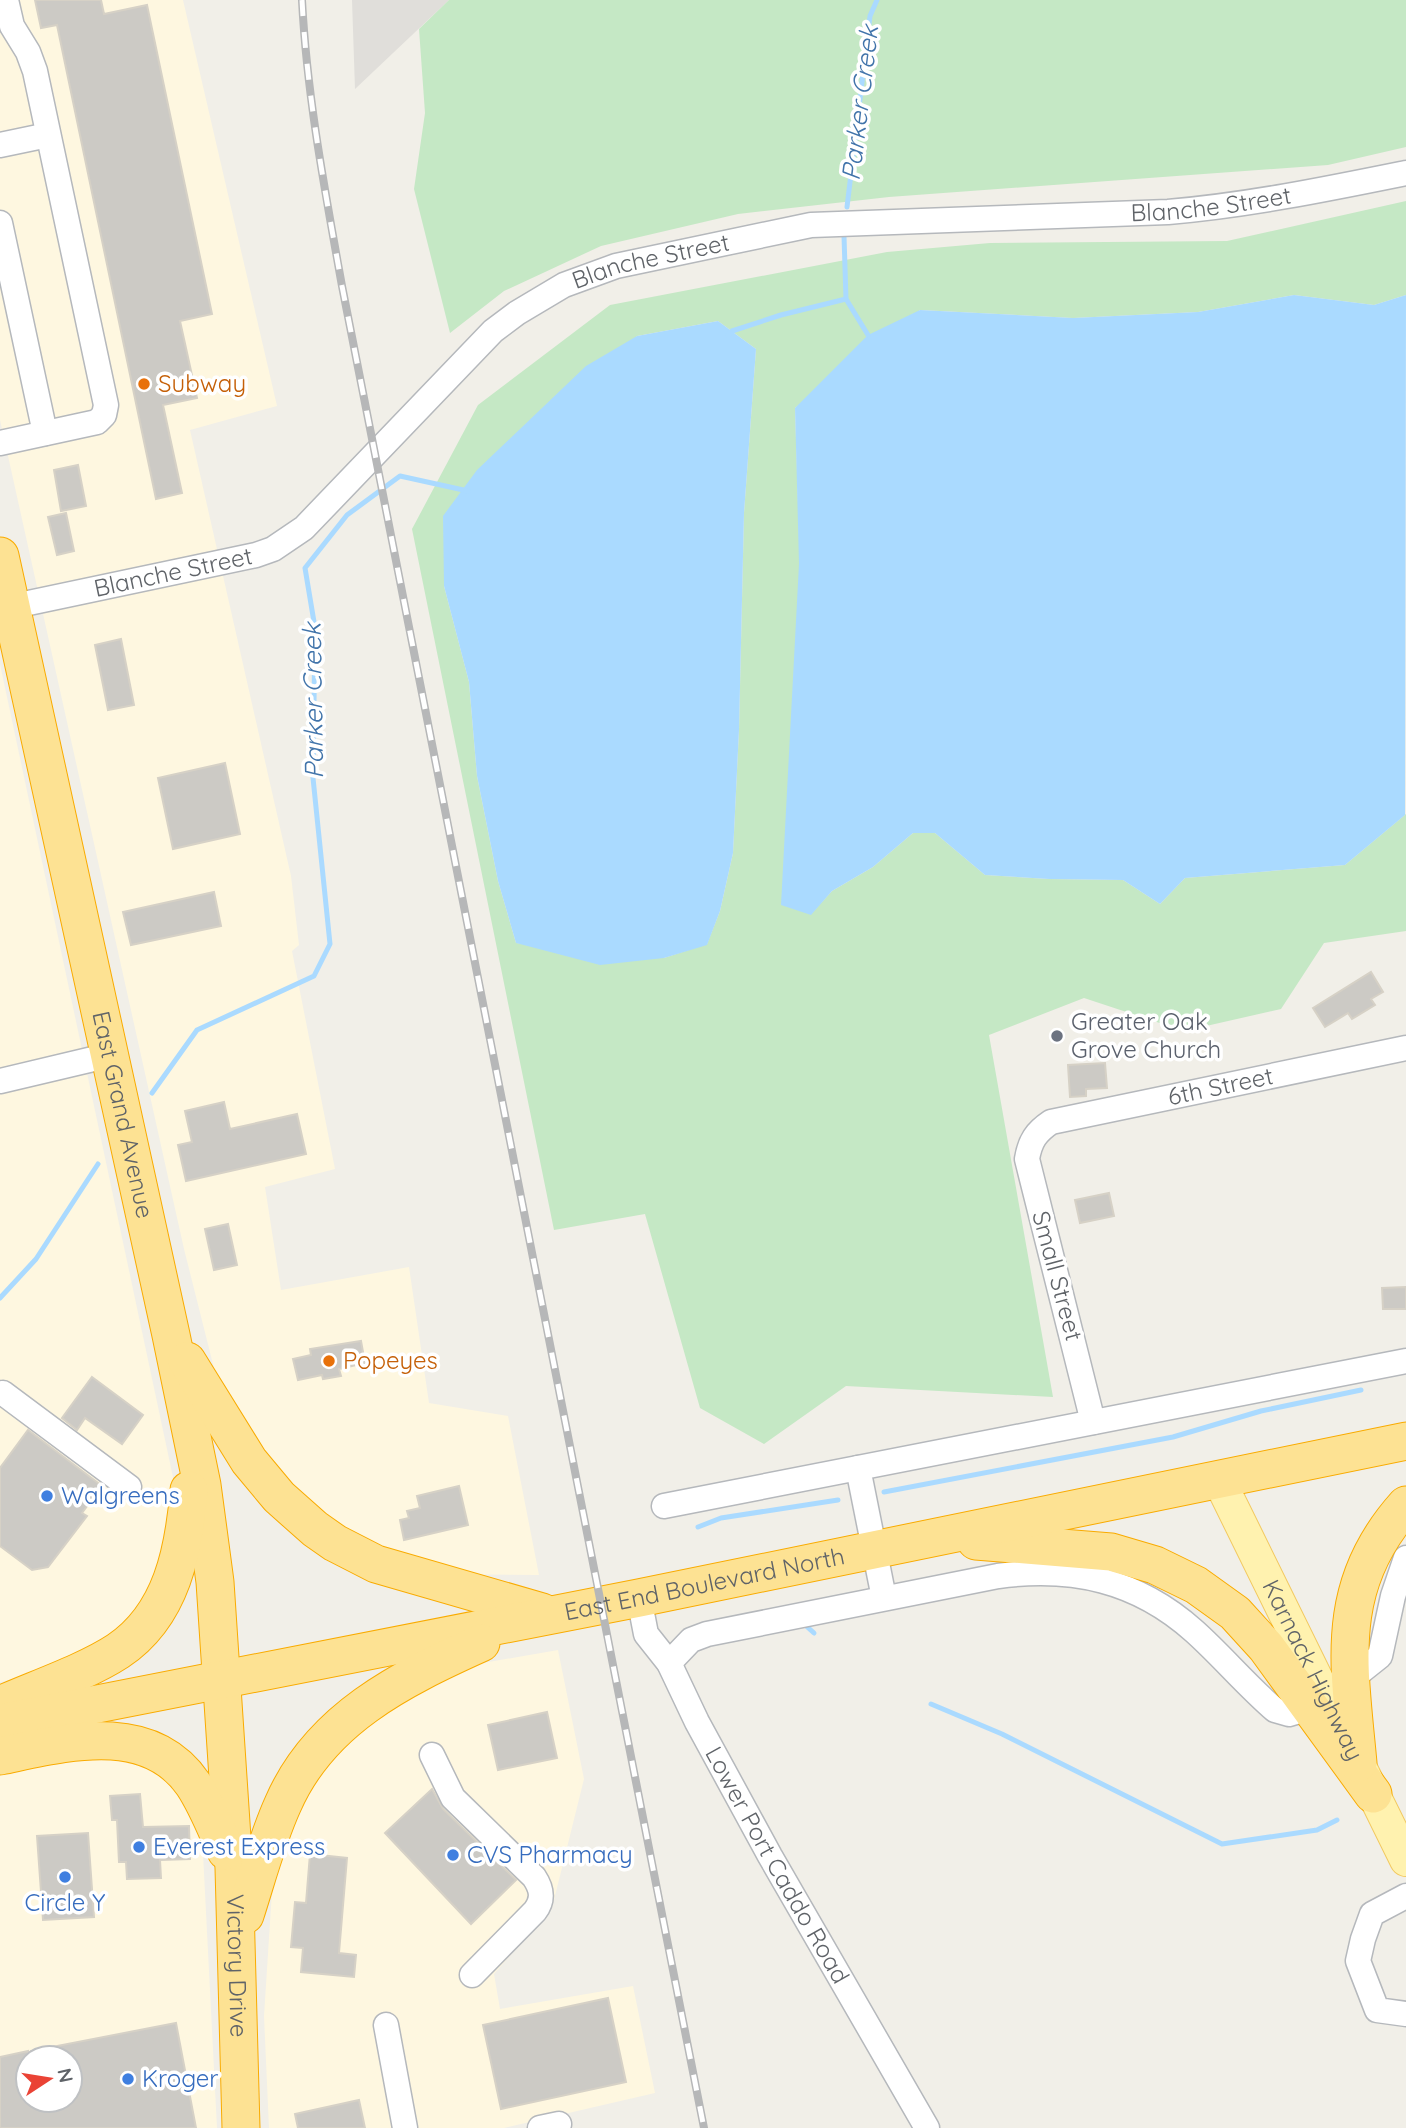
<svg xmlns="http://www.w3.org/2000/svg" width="1406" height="2128" font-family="Quicksand,sans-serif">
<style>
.commercial{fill:#fef7e0;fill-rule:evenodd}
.industrial{fill:#e0deda}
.green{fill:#c5e8c5;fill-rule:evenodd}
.water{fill:#aadaff}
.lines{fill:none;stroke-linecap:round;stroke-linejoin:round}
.stream{stroke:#aadaff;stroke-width:5}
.building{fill:#cccac5;stroke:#d6d1c6;stroke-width:2}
.minor-casing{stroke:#b5b8bc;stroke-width:27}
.major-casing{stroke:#f2c960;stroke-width:34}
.highway-casing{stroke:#f9ab00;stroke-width:39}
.minor{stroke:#fff;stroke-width:24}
.major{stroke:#fff2af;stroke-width:32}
.highway{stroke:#fde293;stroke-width:37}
.rail-casing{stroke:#b6b7b8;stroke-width:8}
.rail{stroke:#fff;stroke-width:5;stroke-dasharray:16;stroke-linecap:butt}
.food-dot{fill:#e8710a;stroke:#fff;stroke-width:2.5}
.worship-dot{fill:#6b7280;stroke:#fff;stroke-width:2.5}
.shop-dot{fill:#3f7fe0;stroke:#fff;stroke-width:2.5}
.labels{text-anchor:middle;stroke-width:7;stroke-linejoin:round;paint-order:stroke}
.street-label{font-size:24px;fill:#5f6368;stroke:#fff}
.food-label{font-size:24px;fill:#c56008;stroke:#fff;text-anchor:start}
.worship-label{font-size:24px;fill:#5b616d;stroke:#fff;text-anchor:start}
.shop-label{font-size:24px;fill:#366cbe;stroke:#fff;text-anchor:start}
.water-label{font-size:26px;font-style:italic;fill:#4174aa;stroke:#fff}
</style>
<rect width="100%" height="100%" fill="#f1efe8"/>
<g class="commercial">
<path d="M 0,0 L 183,0 L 277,406 L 190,430 L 291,876 L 299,945 L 292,951 L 335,1169 L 265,1187 L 281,1290 L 409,1267 L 429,1403 L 508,1416 L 539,1575 L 435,1574 L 338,1532 L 267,1464 L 218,1384 L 184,1249 L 0,420 Z"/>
<path d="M 0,664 L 177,1496 L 148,1608 L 108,1647 L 48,1672 L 0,1682 Z"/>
<path d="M 558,1650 L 584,1779 L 552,1908 L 494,1974 L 500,2009 L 633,1986 L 655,2093 L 504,2128 L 269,2128 L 264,2016 L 274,1860 L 300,1786 L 356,1724 L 431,1672 Z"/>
<path d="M 101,1747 L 172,1769 L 201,1814 L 217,2128 L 0,2128 L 0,1764 ZM 28,2058 L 70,2058 L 70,2100 L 28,2100 Z"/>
</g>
<path class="industrial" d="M 352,0 L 449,0 L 355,89 Z"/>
<g class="green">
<path d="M 449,0 L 1406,0 L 1406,147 L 1328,165 L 889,197 L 738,214 L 601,246 L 504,291 L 450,333 L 414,189 L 425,113 L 419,29 Z"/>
<path d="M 1406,201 L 1406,295 L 1374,305 L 1294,295 L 1198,312 L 1073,318 L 920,310 L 795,408 L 811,914 L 832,891 L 873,867 L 913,833 L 935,833 L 985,875 L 1049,879 L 1123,880 L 1160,904 L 1185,878 L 1345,865 L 1406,814 L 1406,931 L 1324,943 L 1281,1009 L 1184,1031 L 1084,998 L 989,1035 L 1053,1397 L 846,1386 L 764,1444 L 700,1408 L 645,1214 L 554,1230 L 412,529 L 478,405 L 610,305 L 887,252 L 990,243 L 1227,241 ZM 718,321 L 756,349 L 744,513 L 739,730 L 733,853 L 720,911 L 707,944 L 664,958 L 516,943 L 498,881 L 477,776 L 469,682 L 444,586 L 637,336 Z"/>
</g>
<g class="water">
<path d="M 1294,295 L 1374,305 L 1406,295 L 1405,815 L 1345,865 L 1185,878 L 1160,904 L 1123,880 L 1049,879 L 985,875 L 935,833 L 913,833 L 873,867 L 832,891 L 811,915 L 781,905 L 799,564 L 795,408 L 868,335 L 920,310 L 1073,318 L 1198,312 Z"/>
<path d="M 718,321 L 756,349 L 744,513 L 739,730 L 733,853 L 720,911 L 707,945 L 664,958 L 600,965 L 516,943 L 498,881 L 477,776 L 469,682 L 444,586 L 443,516 L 477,470 L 586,366 L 637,336 Z"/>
</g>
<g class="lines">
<g class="stream">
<path d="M 847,207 L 870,16 L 877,0"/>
<path d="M 846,299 L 868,335"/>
<path d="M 728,335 L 732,331 L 781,315 L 846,299 L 844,236"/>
<path d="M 152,1093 L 197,1030 L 314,976 L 330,944 L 313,778 L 315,628 L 305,568 L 347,515 L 400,476 L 468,491"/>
<path d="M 0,1298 L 36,1259 L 98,1164"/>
<path d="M 884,1492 L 1173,1437 L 1261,1411 L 1361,1390"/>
<path d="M 698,1527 L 721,1518 L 838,1500"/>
<path d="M 804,1624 L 814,1633"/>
<path d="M 931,1704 L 1002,1734 L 1222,1844 L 1317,1830 L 1337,1820"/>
</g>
</g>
<g class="building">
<path d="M 35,0 L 101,0 L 104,14 L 147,5 L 212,314 L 180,321 L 197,398 L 163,405 L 182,493 L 156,499 L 57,25 L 41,28 Z"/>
<path d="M 78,465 L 86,506 L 61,511 L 54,470 Z"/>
<path d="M 66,513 L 74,551 L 57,555 L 48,517 Z"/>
<path d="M 121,639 L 134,705 L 108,710 L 95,645 Z"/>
<path d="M 225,763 L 240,834 L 173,849 L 158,778 Z"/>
<path d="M 214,892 L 221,926 L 131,945 L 123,912 Z"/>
<path d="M 1371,972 L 1383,992 L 1371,999 L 1375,1005 L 1352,1019 L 1348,1013 L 1325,1027 L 1313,1008 Z"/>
<path d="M 1105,1063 L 1107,1088 L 1086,1089 L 1086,1096 L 1070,1097 L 1068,1065 Z"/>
<path d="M 224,1102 L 230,1129 L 297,1114 L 306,1154 L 186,1181 L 178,1145 L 192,1142 L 185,1111 Z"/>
<path d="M 1109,1193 L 1114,1216 L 1080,1223 L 1075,1200 Z"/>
<path d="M 228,1224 L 237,1265 L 214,1270 L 205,1229 Z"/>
<path d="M 1406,1287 L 1406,1309 L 1383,1309 L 1382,1288 Z"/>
<path d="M 361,1341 L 365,1363 L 339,1369 L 341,1376 L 323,1379 L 322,1375 L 298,1380 L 293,1359 L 311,1355 L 310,1349 Z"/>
<path d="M 92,1377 L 143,1415 L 122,1444 L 85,1418 L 77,1430 L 62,1418 Z"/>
<path d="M 28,1430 L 102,1486 L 82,1513 L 87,1516 L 48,1567 L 32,1570 L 0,1546 L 0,1468 Z"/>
<path d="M 459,1486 L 468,1525 L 404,1540 L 400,1520 L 409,1518 L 407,1511 L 420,1508 L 417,1496 Z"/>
<path d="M 547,1712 L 557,1758 L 498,1770 L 488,1725 Z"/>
<path d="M 432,1789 L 443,1809 L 516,1880 L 471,1924 L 385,1833 Z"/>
<path d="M 140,1794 L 143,1827 L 189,1826 L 190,1859 L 160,1860 L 161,1878 L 127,1879 L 126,1862 L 119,1862 L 117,1820 L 112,1820 L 110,1796 Z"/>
<path d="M 88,1833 L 94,1917 L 43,1920 L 37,1836 Z"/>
<path d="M 310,1854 L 347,1858 L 339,1953 L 356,1955 L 354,1977 L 301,1972 L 303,1948 L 291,1947 L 295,1902 L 306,1903 Z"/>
<path d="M 608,1998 L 626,2082 L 501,2109 L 483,2025 Z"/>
<path d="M 176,2023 L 196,2128 L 0,2128 L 0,2057 L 28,2051 L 28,2100 L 70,2100 L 70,2058 L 31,2058 L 31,2051 Z"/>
<path d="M 359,2100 L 365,2128 L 298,2128 L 295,2114 Z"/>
</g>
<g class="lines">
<defs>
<g id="minor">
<path d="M 0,145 L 48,135"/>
<path d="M 0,223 L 45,433"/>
<path d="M 0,443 L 97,422 L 104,415 L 106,405 L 35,71 L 28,52 L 12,26 L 6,0"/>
<path id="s1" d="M 0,609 L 256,555 L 273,549 L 304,528 L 493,331 L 517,313 L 564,285 L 616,266 L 811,225 L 1168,212 C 1249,205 1327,189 1406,173"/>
<path d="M 0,1081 L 110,1055"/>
<path d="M 3,1393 L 129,1487"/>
<path id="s2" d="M 1093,1422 L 1027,1159 C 1030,1141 1036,1132 1051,1122 L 1406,1048"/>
<path d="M 858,1468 L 884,1598"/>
<path d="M 664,1506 L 1406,1361"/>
<path id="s3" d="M 639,1598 L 646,1634 L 669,1663 L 697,1722 L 770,1856 L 927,2128"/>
<path d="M 669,1663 L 691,1640 L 707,1634 L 998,1576 C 1072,1566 1137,1580 1194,1631 C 1222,1656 1246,1685 1275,1710 L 1289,1714 L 1309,1708 L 1326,1699 L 1380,1656 L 1393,1596 L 1406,1558"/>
<path d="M 432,1755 L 453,1798 L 534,1877 C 542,1889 544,1899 535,1911 L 472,1975"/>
<path d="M 1406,1896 L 1372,1914 L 1363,1939 L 1358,1961 L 1377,2010 L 1406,2014"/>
<path d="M 386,2025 L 405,2128"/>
<path d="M 540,2128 L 559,2124"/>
</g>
<g id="major">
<path id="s4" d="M 1219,1480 L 1406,1860"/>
</g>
<g id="highway">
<path id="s5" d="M 0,556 L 171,1335 L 202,1485 L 215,1582 L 234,1868 L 241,2128"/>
<path d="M 187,1361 L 249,1461 L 279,1497 L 315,1529 L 335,1543 L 376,1564 L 542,1612"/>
<path d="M 976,1541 L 1111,1552 L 1155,1565 L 1196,1585 L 1235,1613 L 1266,1647 L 1373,1794"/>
<path d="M 0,1705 C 36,1689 86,1672 118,1651 C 172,1615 184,1550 189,1490"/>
<path id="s6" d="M 0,1723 L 639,1598 L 1406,1441"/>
<path d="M 0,1756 C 64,1743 148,1719 193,1784 C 207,1805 216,1829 226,1851"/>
<path d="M 1358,1763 C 1349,1664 1333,1586 1406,1505"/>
<path d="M 245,1915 C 257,1878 267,1839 283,1804 C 320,1719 401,1679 481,1643"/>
</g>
</defs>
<use href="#minor" class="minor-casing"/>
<use href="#major" class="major-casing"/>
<use href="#highway" class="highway-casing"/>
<use href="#minor" class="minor"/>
<use href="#major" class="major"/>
<use href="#highway" class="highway"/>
<defs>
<path id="rail" d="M 302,0 C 307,97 325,191 342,286 L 704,2128"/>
</defs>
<use href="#rail" class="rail-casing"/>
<use href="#rail" class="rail"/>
</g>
<g class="food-dot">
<circle cx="144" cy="384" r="7"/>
<circle cx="329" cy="1361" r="7"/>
</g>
<circle class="worship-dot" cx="1057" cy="1036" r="7"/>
<g class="shop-dot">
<circle cx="47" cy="1496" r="7"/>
<circle cx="139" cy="1847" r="7"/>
<circle cx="453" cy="1855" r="7"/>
<circle cx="65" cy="1877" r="7"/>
<circle cx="128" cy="2079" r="7"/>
</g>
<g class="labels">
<g class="street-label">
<text dy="8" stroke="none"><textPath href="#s1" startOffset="1330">Blanche Street</textPath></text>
<text dy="8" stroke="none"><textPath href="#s1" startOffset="765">Blanche Street</textPath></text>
<text dy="8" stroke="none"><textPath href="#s1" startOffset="177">Blanche Street</textPath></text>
<text dy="8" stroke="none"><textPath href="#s2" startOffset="490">6th Street</textPath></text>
<text dy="8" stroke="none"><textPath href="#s5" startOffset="572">East Grand Avenue</textPath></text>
<text transform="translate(1057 1276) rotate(75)" y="8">Small Street</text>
<text dy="8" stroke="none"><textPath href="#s6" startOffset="718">East End Boulevard North</textPath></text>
<text dy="8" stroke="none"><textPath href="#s4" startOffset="212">Karnack Highway</textPath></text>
<text dy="8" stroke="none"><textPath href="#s3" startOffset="303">Lower Port Caddo Road</textPath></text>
<text dy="8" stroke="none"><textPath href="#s5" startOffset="1433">Victory Drive</textPath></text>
</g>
<g class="food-label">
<text x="158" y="392">Subway</text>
<text x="343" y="1369">Popeyes</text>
</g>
<g class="worship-label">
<text x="1071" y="1030">Greater Oak<tspan x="1071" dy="28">Grove Church</tspan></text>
</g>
<g class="shop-label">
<text x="61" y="1504">Walgreens</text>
<text x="153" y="1855">Everest Express</text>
<text x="467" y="1863">CVS Pharmacy</text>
<text x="65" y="1911" text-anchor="middle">Circle Y</text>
<text x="142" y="2087">Kroger</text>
</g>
<g class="water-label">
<text transform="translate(860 103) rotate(-83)" y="9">Parker Creek</text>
<text transform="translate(313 701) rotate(-91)" y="9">Parker Creek</text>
</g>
</g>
<g transform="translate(49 2079) rotate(78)"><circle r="33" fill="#ffffff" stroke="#bfc1c3" stroke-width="2"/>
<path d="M0-5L12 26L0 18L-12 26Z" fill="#ea4335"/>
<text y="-10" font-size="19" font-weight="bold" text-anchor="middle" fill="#5f6368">N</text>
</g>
</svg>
